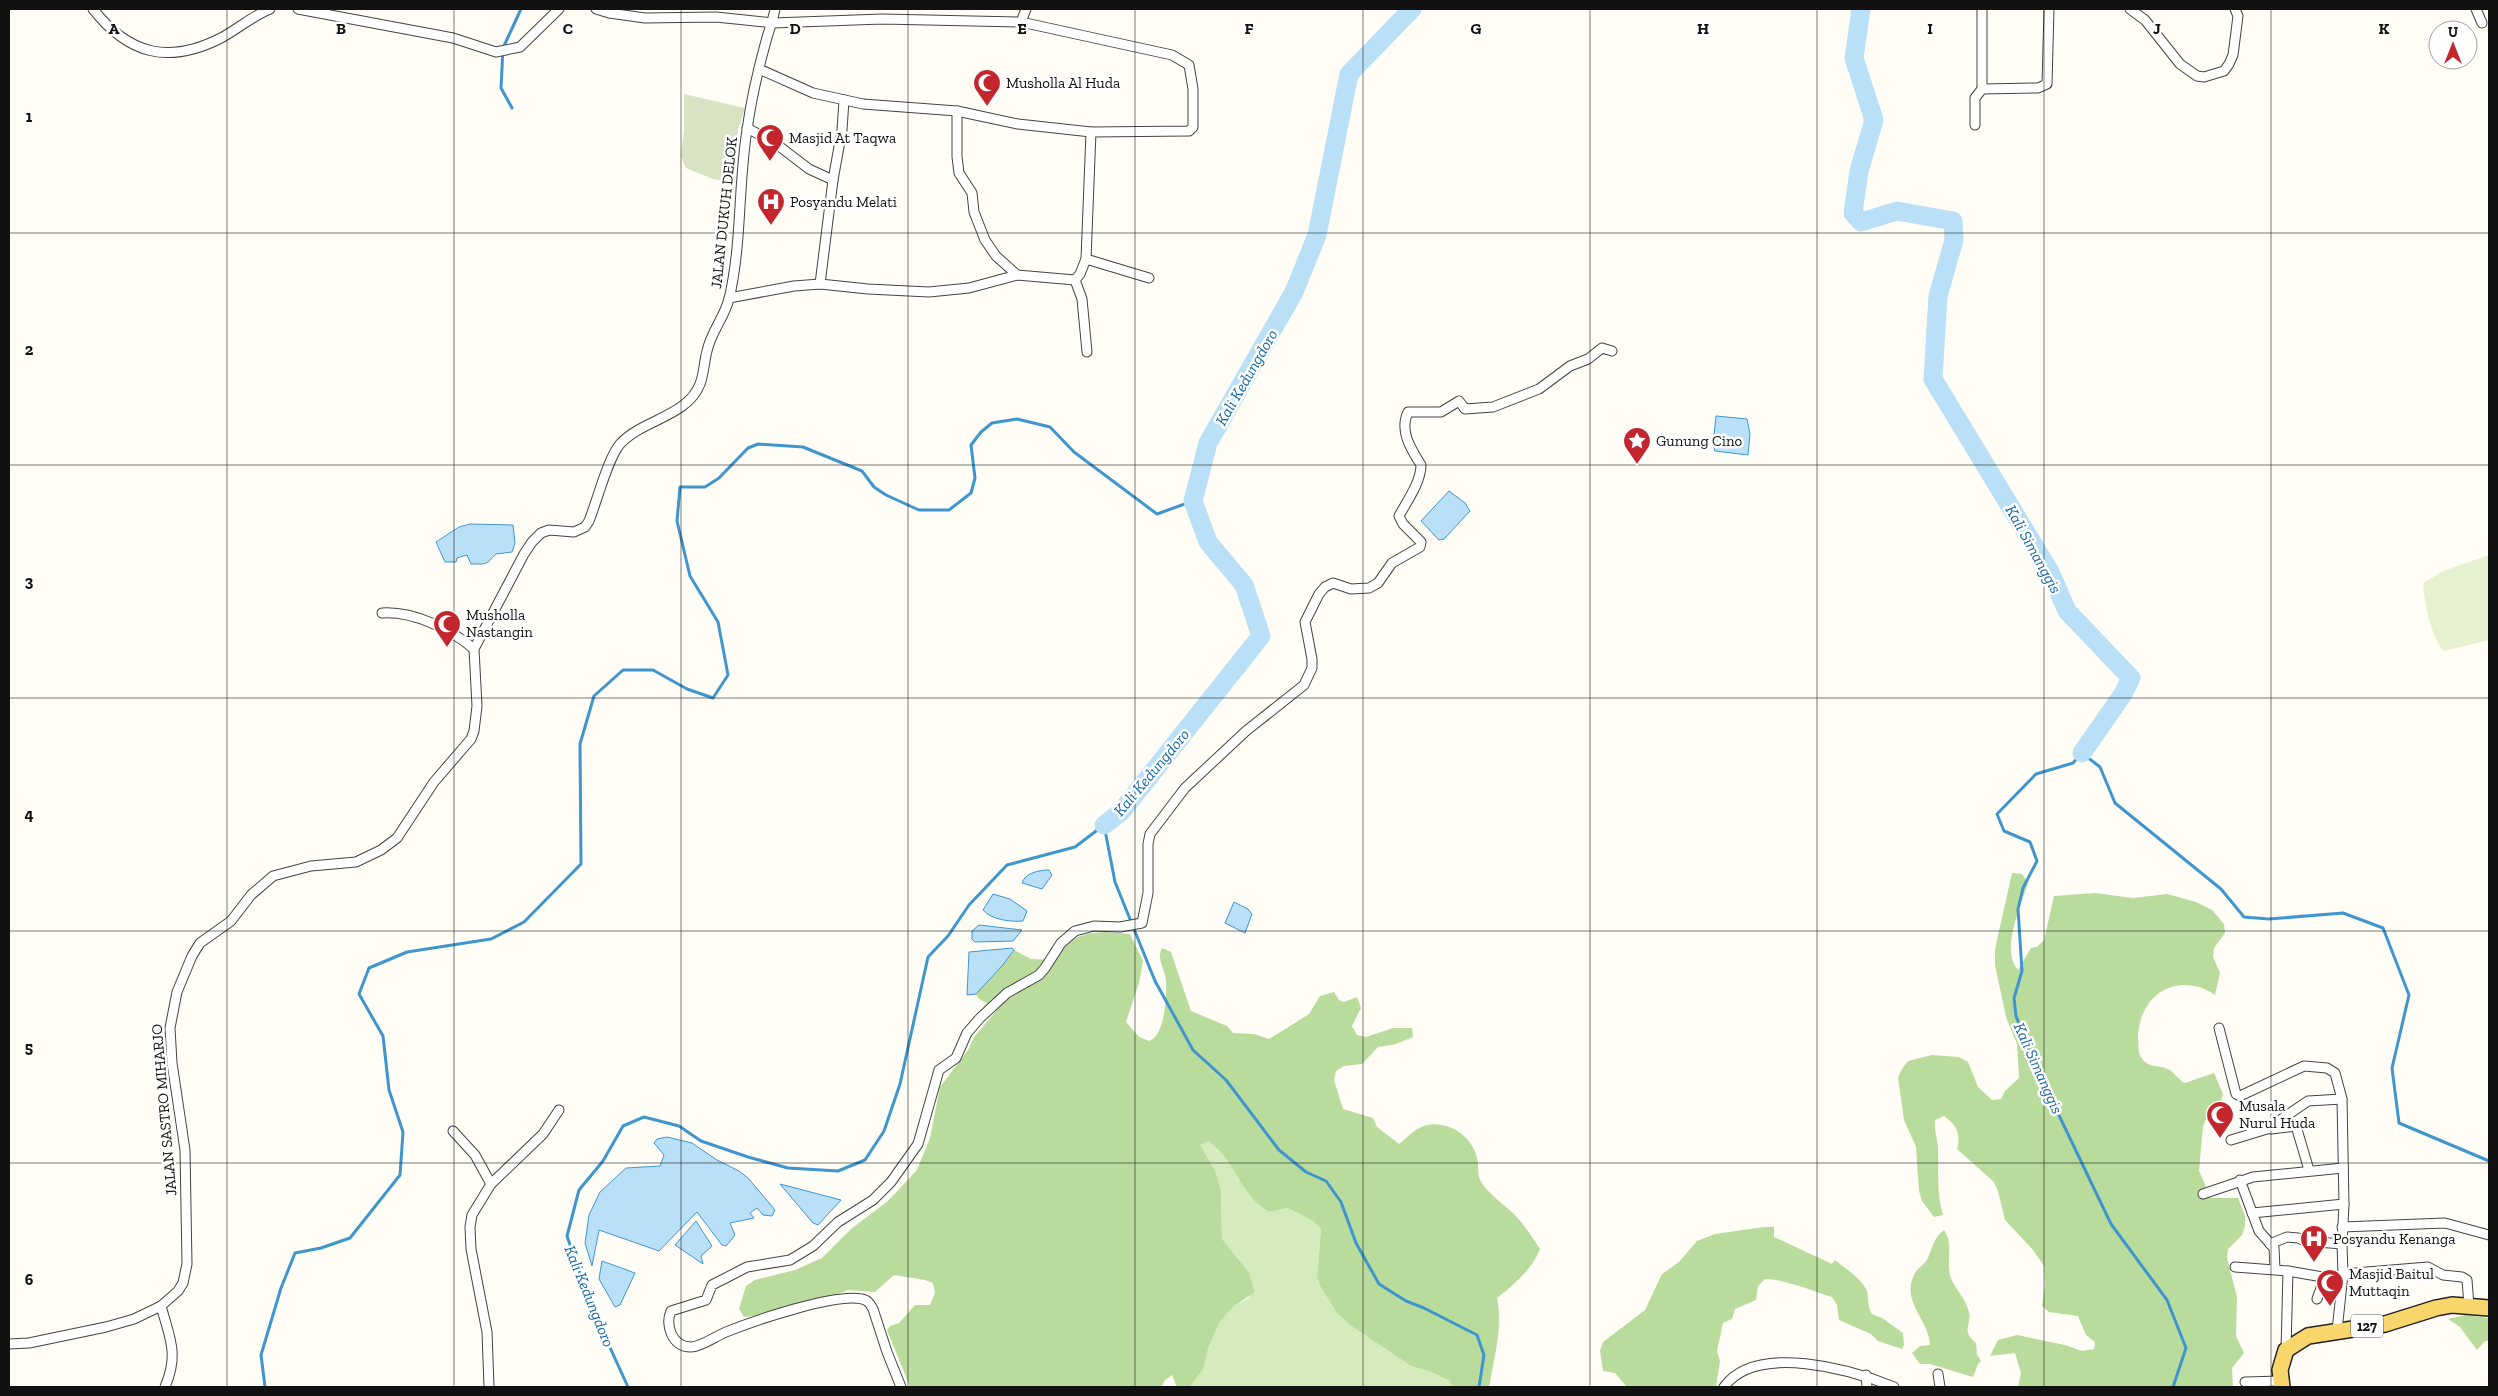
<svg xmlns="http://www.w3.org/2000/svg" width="2498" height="1396" font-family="'Zilla Slab',serif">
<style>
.green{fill:#d5ebbd}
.forest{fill:#b9dc9c}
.cemetery{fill:#d9e3c4}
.pitch{fill:#e6f2cf}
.water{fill:#b9e0f7;stroke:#3f96cf}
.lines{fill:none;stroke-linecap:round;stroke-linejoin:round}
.stream{stroke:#3f96cf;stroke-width:3}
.river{stroke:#b9e0f7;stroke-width:19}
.minor-casing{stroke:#444;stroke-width:11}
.primary-casing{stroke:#222;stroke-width:18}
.minor{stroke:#fff;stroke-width:9}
.primary{stroke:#f9d66b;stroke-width:15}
.grid{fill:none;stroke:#111;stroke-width:1;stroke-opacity:0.55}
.labels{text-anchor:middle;stroke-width:5;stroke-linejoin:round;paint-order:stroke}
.shield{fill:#fff;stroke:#585858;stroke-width:1}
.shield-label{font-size:14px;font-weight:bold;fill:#111}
.poi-label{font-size:15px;fill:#111;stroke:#fff;text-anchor:start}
.street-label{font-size:15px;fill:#111;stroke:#fff}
.water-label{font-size:16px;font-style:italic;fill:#1768a6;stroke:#fff}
.grid-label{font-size:16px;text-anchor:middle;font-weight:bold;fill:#111;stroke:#fff;stroke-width:5;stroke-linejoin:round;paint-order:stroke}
</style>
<rect width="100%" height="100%" fill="#fffdf5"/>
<path class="green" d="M 1209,1141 C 1216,1148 1225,1155 1230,1163 C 1245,1187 1244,1194 1269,1212 L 1288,1208 L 1313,1221 L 1321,1229 L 1317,1277 L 1320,1286 L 1337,1313 L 1351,1326 L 1411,1366 L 1431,1372 L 1450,1381 L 1452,1387 L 1190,1387 L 1204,1368 L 1208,1349 L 1219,1323 L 1233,1307 L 1249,1298 L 1248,1271 L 1222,1239 L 1221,1191 L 1200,1145 Z"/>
<g class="forest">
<path d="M 2012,873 L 2022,874 L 2028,883 C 2021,906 2000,950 2018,970 L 2031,948 L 2037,947 L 2044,940 L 2054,896 L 2095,893 L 2133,898 L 2167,894 L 2196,902 L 2212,910 L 2224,924 L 2225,933 L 2214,948 L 2213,957 L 2220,973 L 2215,995 C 2209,991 2202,987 2194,986 C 2161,979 2138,1007 2138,1038 C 2139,1046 2137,1053 2143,1060 C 2150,1069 2163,1064 2171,1071 C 2176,1075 2178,1079 2185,1083 L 2214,1073 L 2223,1094 L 2220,1104 L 2207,1117 L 2203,1126 L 2199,1171 L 2211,1198 L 2238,1198 L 2245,1216 L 2245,1226 L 2242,1235 L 2228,1249 L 2227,1258 L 2237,1297 L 2236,1336 L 2244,1353 L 2232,1368 L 2233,1387 L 2018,1387 L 2021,1373 L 2015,1353 L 1990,1356 L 1998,1340 L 2017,1335 L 2065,1345 L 2082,1351 L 2094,1349 L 2095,1342 L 2086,1335 L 2078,1316 L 2049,1312 L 2042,1306 L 2045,1286 L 2044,1266 L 2033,1250 L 2005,1220 L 1998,1191 L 1994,1182 L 1957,1149 C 1961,1134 1957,1125 1944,1116 L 1935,1120 C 1934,1130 1937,1138 1938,1147 C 1939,1171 1936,1192 1943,1215 L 1934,1217 L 1922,1201 L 1919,1191 L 1916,1147 L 1904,1120 L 1898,1078 L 1902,1069 L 1908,1061 L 1932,1055 L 1959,1057 L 1968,1062 L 1978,1087 L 1992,1100 L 2001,1099 L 2005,1091 L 2019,1078 L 2017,1044 L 2006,1017 L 1995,965 L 1995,949 Z"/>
<path d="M 1105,932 L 1130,934 L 1143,961 L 1139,983 L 1126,1022 L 1139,1037 L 1149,1041 C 1165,1036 1167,996 1166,981 C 1165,968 1156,960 1162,948 L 1171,952 L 1191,1011 L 1227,1026 L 1233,1033 L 1254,1034 L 1269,1039 L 1309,1014 L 1320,996 L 1334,992 L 1339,1000 L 1344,1002 L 1357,997 L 1361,1008 L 1352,1026 L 1357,1035 L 1366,1037 L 1393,1028 L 1412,1028 L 1413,1037 L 1396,1044 L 1378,1047 L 1362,1064 L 1344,1066 L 1336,1071 L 1334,1080 L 1343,1109 L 1373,1118 L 1377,1127 L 1399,1144 C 1407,1138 1414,1129 1424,1126 C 1446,1119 1472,1135 1477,1158 C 1480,1171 1475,1174 1484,1186 C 1491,1195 1498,1200 1506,1207 C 1520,1218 1530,1234 1540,1249 C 1533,1269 1513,1285 1497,1298 C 1503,1328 1494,1358 1489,1387 L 1452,1387 L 1450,1381 L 1431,1372 L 1411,1366 L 1351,1326 L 1337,1313 L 1320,1286 L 1317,1277 L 1321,1229 L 1313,1221 L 1288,1208 L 1269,1212 C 1247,1198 1243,1184 1230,1164 C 1225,1155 1216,1148 1209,1141 L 1200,1145 L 1215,1171 L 1221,1191 L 1222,1239 L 1248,1271 L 1255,1292 L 1233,1307 L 1219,1323 L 1208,1349 L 1204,1368 L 1190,1387 L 1177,1387 L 1172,1375 L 1164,1381 L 1162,1387 L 910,1387 L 887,1330 L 890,1326 L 899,1323 L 915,1305 L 930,1305 L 935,1293 L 933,1283 L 925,1280 L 894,1275 L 875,1292 L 848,1290 L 826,1299 L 768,1315 L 744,1317 L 739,1309 L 746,1286 L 755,1280 L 795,1270 L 822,1258 L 851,1229 L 888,1201 L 917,1170 L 930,1138 L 940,1087 L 968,1050 L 974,1037 L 997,1010 L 978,998 L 976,994 L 1002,966 L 1014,950 L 1031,959 L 1056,960 C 1068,939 1080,933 1105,932 Z"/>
<path d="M 1764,1227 L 1774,1227 L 1774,1237 L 1832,1264 L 1835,1260 C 1845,1268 1862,1279 1867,1291 C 1869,1299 1867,1306 1872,1314 L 1882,1318 L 1903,1333 L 1904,1345 L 1902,1349 L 1878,1341 L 1871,1334 L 1839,1320 L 1837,1305 L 1832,1297 C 1809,1290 1789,1280 1765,1279 L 1758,1286 L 1756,1300 L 1735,1309 L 1732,1319 L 1723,1323 L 1717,1351 L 1720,1361 L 1716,1387 L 1627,1387 L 1615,1373 L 1603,1371 L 1600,1351 L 1603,1342 L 1645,1310 L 1662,1274 L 1679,1262 L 1697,1241 L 1715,1234 Z"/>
<path d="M 1944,1230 C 1954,1245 1946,1258 1950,1275 C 1953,1287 1964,1296 1968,1309 C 1974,1324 1959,1329 1976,1343 L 1977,1354 L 1981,1361 L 1978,1364 L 1973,1377 L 1930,1364 L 1920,1364 L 1912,1353 L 1920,1346 L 1930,1345 C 1929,1320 1901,1302 1914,1275 C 1917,1268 1924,1265 1927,1260 C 1933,1248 1933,1238 1944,1230 Z"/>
<path d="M 2465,1315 L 2489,1318 L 2489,1340 L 2484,1342 L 2477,1350 L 2460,1327 L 2448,1319 Z"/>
</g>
<path class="cemetery" d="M 684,94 L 745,108 L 738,130 L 730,182 L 713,179 L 686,168 L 681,156 L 684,130 Z"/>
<path class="pitch" d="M 2489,555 L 2489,640 L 2444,651 C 2431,638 2424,602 2423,583 L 2443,571 Z"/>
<g class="water">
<path d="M 1716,416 L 1747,419 L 1750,434 L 1748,455 L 1715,451 L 1713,445 Z"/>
<path d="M 1449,491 L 1465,503 L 1470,511 L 1444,539 L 1439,540 L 1421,521 Z"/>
<path d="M 470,524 L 513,525 L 515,543 L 512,552 L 496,554 C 485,565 489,564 471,564 L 467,555 L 457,558 L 456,562 L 445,562 L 436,542 L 459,527 Z"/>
<path d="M 1049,870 L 1052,875 L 1042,889 L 1022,883 C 1025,873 1039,870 1049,870 Z"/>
<path d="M 993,894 L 1010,899 L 1027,911 L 1023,921 C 1010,922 992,920 983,910 Z"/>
<path d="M 1234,902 L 1248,909 L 1252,914 L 1245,933 L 1225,923 Z"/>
<path d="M 979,925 L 1022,930 L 1013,941 L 975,942 L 972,939 L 972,931 Z"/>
<path d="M 1012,948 L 1014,950 L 1002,966 L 976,994 L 967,995 L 969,952 Z"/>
<path d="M 667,1137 L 692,1143 L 717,1160 L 739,1171 L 748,1178 L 775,1210 L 772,1216 L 763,1215 L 757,1208 L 750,1213 L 754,1218 L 730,1223 L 735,1235 L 726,1246 L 722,1245 L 697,1212 L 659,1251 L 599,1230 L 592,1266 L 585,1243 L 589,1215 L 600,1192 L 626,1168 L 660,1166 L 664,1155 L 654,1143 L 657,1139 Z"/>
<path d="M 780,1184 L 841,1200 L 818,1225 L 813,1223 Z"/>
<path d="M 696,1221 L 712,1246 L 701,1256 L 703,1264 L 675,1245 Z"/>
<path d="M 602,1261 L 635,1273 L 620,1305 L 615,1307 L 599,1279 Z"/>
</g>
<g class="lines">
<g class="stream">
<path d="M 512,108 L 501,88 L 503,48 L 521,9"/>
<path d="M 265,1387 L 261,1355 L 281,1288 L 295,1253 L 321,1248 L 350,1238 L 400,1175 L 403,1132 L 389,1090 L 383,1036 L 359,994 L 369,968 L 407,952 L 491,939 L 524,922 L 581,864 L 580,744 L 594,696 L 623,670 L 653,670 L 687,689 L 713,698 L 728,675 L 718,622 L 690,576 L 677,521 L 680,487 L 705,487 L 719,478 L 748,448 L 758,444 L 803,447 L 862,471 L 874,487 L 886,495 L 919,510 L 949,510 L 971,493 L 975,478 L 971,445 L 981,432 L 992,423 L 1017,419 L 1050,427 L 1074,452 L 1157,514 L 1193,501"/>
<path d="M 628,1387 L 592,1308 L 567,1236 L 579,1190 L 603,1161 L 623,1126 L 644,1117 L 679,1126 L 701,1141 L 748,1157 L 788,1168 L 838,1171 L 865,1160 L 884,1131 L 900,1084 L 928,957 L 948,936 L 969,905 L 1007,865 L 1075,847 L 1104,825 L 1115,882 L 1155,981 L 1193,1050 L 1226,1080 L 1279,1150 L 1306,1172 L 1326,1181 L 1341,1202 L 1356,1243 L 1379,1284 L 1406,1301 L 1424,1308 L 1477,1335 L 1484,1355 L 1479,1387"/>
<path d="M 2173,1387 L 2186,1348 L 2167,1300 L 2111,1224 L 2032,1059 L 2016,1016 L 2014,998 L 2022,971 L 2018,909 L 2023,888 L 2037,861 L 2030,842 L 2004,831 L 1997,814 L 2036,774 L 2073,763 L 2082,753 L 2100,767 L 2115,803 L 2221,889 L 2244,917 L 2269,919 L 2343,913 L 2383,928 L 2409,995 L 2392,1068 L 2399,1123 L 2489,1161"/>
</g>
<g class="river">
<path d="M 1861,9 L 1854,58 L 1874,120 L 1859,171 L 1853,213 L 1861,222 L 1897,211 L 1953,221 L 1954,240 L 1938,296 L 1933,379 L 2050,572 L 2067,611 L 2131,678 L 2123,694 L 2082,753"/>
<path d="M 1104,825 L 1121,812 L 1261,636 L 1244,585 L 1208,542 L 1193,501 L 1208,443 L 1294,292 L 1317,235 L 1349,74 L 1412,9"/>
</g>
<defs>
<g id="minor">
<path d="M 93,9 C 128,54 168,65 221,38 C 238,29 252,16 270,9"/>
<path d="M 298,9 L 453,38 L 496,52 L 520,47 L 559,9"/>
<path d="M 596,9 L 609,13 L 645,18 L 716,17 L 773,23 L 882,19 L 1021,22 L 1172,55 L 1189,65 L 1193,89 L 1193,127 L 1189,131 L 1091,132 L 1018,124 L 957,111 L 863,104 L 813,93 L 759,69"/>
<path d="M 1982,9 L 1982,89"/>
<path d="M 2130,9 L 2145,20 L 2180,64 L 2197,76 L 2204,77 L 2224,71 L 2229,64 L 2233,55 L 2238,16 L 2235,9"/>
<path d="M 2476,9 L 2482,23"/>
<path d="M 1021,22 L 1026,9"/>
<path d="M 957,111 L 957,157 L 959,173 L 972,193 L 974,212 L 985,240 L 996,256 L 1017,275"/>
<path d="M 1975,125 L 1975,98 L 1982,89 L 2038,88 L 2047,84 L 2049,9"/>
<path d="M 747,128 L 775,143 L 809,169 L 833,180"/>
<path d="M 1086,259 L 1149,278"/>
<path d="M 1075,280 L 1082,299 L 1087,352"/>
<path d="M 820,284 L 833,180 L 842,130 L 844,100"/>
<path d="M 729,298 L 794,286 L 820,284 L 868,289 L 929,292 L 969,288 L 1017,275 L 1075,280 L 1080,274 L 1086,259 L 1091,132"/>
<path d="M 382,613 C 413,611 451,629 474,649"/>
<path d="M 2219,1028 L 2236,1094 L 2240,1096 L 2304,1066 L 2327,1068 L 2335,1073 L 2342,1099 L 2344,1204 L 2342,1244 L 2343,1274 L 2337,1331"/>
<path d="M 2271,1129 L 2296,1126 L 2309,1170"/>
<path d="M 453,1131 L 475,1155 L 491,1184"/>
<path d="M 2231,1140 L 2267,1129 L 2308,1101 L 2342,1099"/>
<path d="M 2240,1180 L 2259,1231 L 2274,1248 L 2275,1269"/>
<path d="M 2203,1194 L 2253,1177 L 2343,1168"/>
<path d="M 2252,1213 L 2344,1204"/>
<path d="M 2342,1227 L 2445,1223 L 2489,1235"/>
<path d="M 2270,1244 L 2287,1237 L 2298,1238 L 2305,1241 L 2342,1244"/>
<path d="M 2235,1267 L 2288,1271 L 2340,1280"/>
<path d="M 2343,1274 L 2428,1267 L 2443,1275 L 2462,1277 L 2467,1280 L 2469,1306"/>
<path d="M 2317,1299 L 2325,1277"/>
<path d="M 161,1306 C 170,1339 179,1354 165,1387"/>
<path d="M 9,1344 L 29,1343 L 106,1327 L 134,1319 L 161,1306 L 178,1291 L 183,1283 L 187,1264 L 185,1150 L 172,1063 L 170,1028 L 177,992 L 192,956 L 200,943 L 231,921 L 251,895 L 273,876 L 311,866 L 356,862 L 381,850 L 397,838 L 434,782 L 471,739 L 474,731 L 477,706 L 474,649 L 524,554 L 532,542 L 541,533 L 549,530 L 574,532 L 585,527 L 589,521 C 597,501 608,458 620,444 C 643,419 687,417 700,384 C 704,374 704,362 707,351 C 711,332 724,318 729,299 C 742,244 738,186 747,130 C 751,100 758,70 766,41 C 769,30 773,20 775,9"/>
<path d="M 2286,1350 L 2288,1271"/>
<path d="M 1938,1374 L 1940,1387"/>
<path d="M 1866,1375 L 1867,1387"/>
<path d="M 2245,1382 L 2280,1381"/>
<path d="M 489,1387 L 487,1332 L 471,1249 L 470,1227 L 472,1215 L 491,1184 L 543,1134 L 559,1110"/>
<path d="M 901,1387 L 887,1352 L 873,1309 C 870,1304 868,1300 862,1299 C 835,1293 753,1321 726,1332 C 716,1336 701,1347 691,1347 C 672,1347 665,1325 671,1311 L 706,1300 L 712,1285 L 747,1267 L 790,1260 L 813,1246 L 838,1222 L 873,1200 L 891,1182 L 918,1144 L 939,1070 L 956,1058 L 967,1033 L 980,1018 L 1007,993 L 1039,975 L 1045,968 L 1061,943 L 1075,931 L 1094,926 L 1120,927 L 1142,923 L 1148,893 L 1148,844 L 1150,834 L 1185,788 L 1246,731 L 1304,685 L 1312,668 L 1312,659 L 1305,622 L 1319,594 L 1325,587 L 1333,583 L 1351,589 L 1369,588 L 1378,583 L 1392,563 L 1420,547 L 1421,542 L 1403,524 L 1399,516 C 1407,501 1421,482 1421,465 C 1411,449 1399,431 1408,412 L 1441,412 L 1459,401 L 1465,409 L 1493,407 L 1539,389 L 1570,366 L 1588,359 L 1602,348 L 1612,351"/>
<path d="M 1724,1387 C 1756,1342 1853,1370 1894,1387"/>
</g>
<path id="primary" d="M 2282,1387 L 2280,1370 L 2286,1350 L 2308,1336 L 2385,1324 L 2436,1308 L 2452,1305 L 2489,1308"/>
</defs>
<use href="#minor" class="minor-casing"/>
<use href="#primary" class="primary-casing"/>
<use href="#minor" class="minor"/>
<use href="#primary" class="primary"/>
</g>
<path class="grid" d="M 227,9 L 227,1387M 454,9 L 454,1387M 681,9 L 681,1387M 908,9 L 908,1387M 1135,9 L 1135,1387M 1363,9 L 1363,1387M 1590,9 L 1590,1387M 1817,9 L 1817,1387M 2044,9 L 2044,1387M 2271,9 L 2271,1387M 9,233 L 2489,233M 9,465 L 2489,465M 9,698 L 2489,698M 9,931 L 2489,931M 9,1163 L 2489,1163"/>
<defs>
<symbol id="mosque-pin" viewBox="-11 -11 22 30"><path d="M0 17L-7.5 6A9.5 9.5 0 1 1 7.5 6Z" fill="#c4262e" stroke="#fff"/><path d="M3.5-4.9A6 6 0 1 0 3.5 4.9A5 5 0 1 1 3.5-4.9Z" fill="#fff"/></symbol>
<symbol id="hospital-pin" viewBox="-11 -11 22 30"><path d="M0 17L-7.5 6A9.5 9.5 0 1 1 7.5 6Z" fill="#c4262e" stroke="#fff"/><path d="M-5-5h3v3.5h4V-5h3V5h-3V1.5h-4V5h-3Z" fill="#fff"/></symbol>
<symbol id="sight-pin" viewBox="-11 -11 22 30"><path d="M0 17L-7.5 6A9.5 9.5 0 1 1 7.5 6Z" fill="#c4262e" stroke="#fff"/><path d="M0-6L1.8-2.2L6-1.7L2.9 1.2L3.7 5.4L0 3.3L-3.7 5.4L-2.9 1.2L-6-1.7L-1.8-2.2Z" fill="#fff"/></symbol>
</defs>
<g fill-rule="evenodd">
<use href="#mosque-pin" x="971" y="67" width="32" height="43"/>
<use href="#mosque-pin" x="754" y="122" width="32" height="43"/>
<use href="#hospital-pin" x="755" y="186" width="32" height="43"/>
<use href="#sight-pin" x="1621" y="425" width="32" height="43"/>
<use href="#mosque-pin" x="431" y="608" width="32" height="43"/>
<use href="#mosque-pin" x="2204" y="1099" width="32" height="43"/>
<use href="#hospital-pin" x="2298" y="1223" width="32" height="43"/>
<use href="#mosque-pin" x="2314" y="1267" width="32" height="43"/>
</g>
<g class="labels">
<rect class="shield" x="2351" y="1314.5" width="32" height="23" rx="4"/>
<g class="shield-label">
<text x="2367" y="1331">127</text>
</g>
<g class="poi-label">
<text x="1006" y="88">Musholla Al Huda</text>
<text x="789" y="143">Masjid At Taqwa</text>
<text x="790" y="207">Posyandu Melati</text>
<text x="1656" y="446">Gunung Cino</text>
<text x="466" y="620">Musholla<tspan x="466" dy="17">Nastangin</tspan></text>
<text x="2239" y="1111">Musala<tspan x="2239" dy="17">Nurul Huda</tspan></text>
<text x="2333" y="1244">Posyandu Kenanga</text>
<text x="2349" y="1279">Masjid Baitul<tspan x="2349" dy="17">Muttaqin</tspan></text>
</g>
<g class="street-label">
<text transform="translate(724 213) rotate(-84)" y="5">JALAN DUKUH DELOK</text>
<text transform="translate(164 1110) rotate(-95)" y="5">JALAN SASTRO MIHARJO</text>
</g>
<g class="water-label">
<text transform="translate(1246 377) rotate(-60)" y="6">Kali Kedungdoro</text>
<text transform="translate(2034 549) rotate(61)" y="6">Kali Simanggis</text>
<text transform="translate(1151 772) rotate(-50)" y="6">Kali Kedungdoro</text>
<text transform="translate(2039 1068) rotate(66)" y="6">Kali Simanggis</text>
<text transform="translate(590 1296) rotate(68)" y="6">Kali Kedungdoro</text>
</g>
</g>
<g class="grid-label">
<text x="114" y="34">A</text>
<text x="341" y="34">B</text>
<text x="568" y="34">C</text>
<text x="795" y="34">D</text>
<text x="1022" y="34">E</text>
<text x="1249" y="34">F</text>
<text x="1476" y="34">G</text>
<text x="1703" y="34">H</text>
<text x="1930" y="34">I</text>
<text x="2157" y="34">J</text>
<text x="2384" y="34">K</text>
<text x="29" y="122">1</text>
<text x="29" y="355">2</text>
<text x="29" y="587">3</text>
<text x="29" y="820">4</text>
<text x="29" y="1053">5</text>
<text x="29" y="1285">6</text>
</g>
<rect width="2498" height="1396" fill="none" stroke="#111111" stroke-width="20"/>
<g transform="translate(2453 45)"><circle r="24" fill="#ffffff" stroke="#a0a0a0"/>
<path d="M0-4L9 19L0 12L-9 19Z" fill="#c4262e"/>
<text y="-8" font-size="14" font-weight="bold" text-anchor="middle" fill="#111111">U</text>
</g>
</svg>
